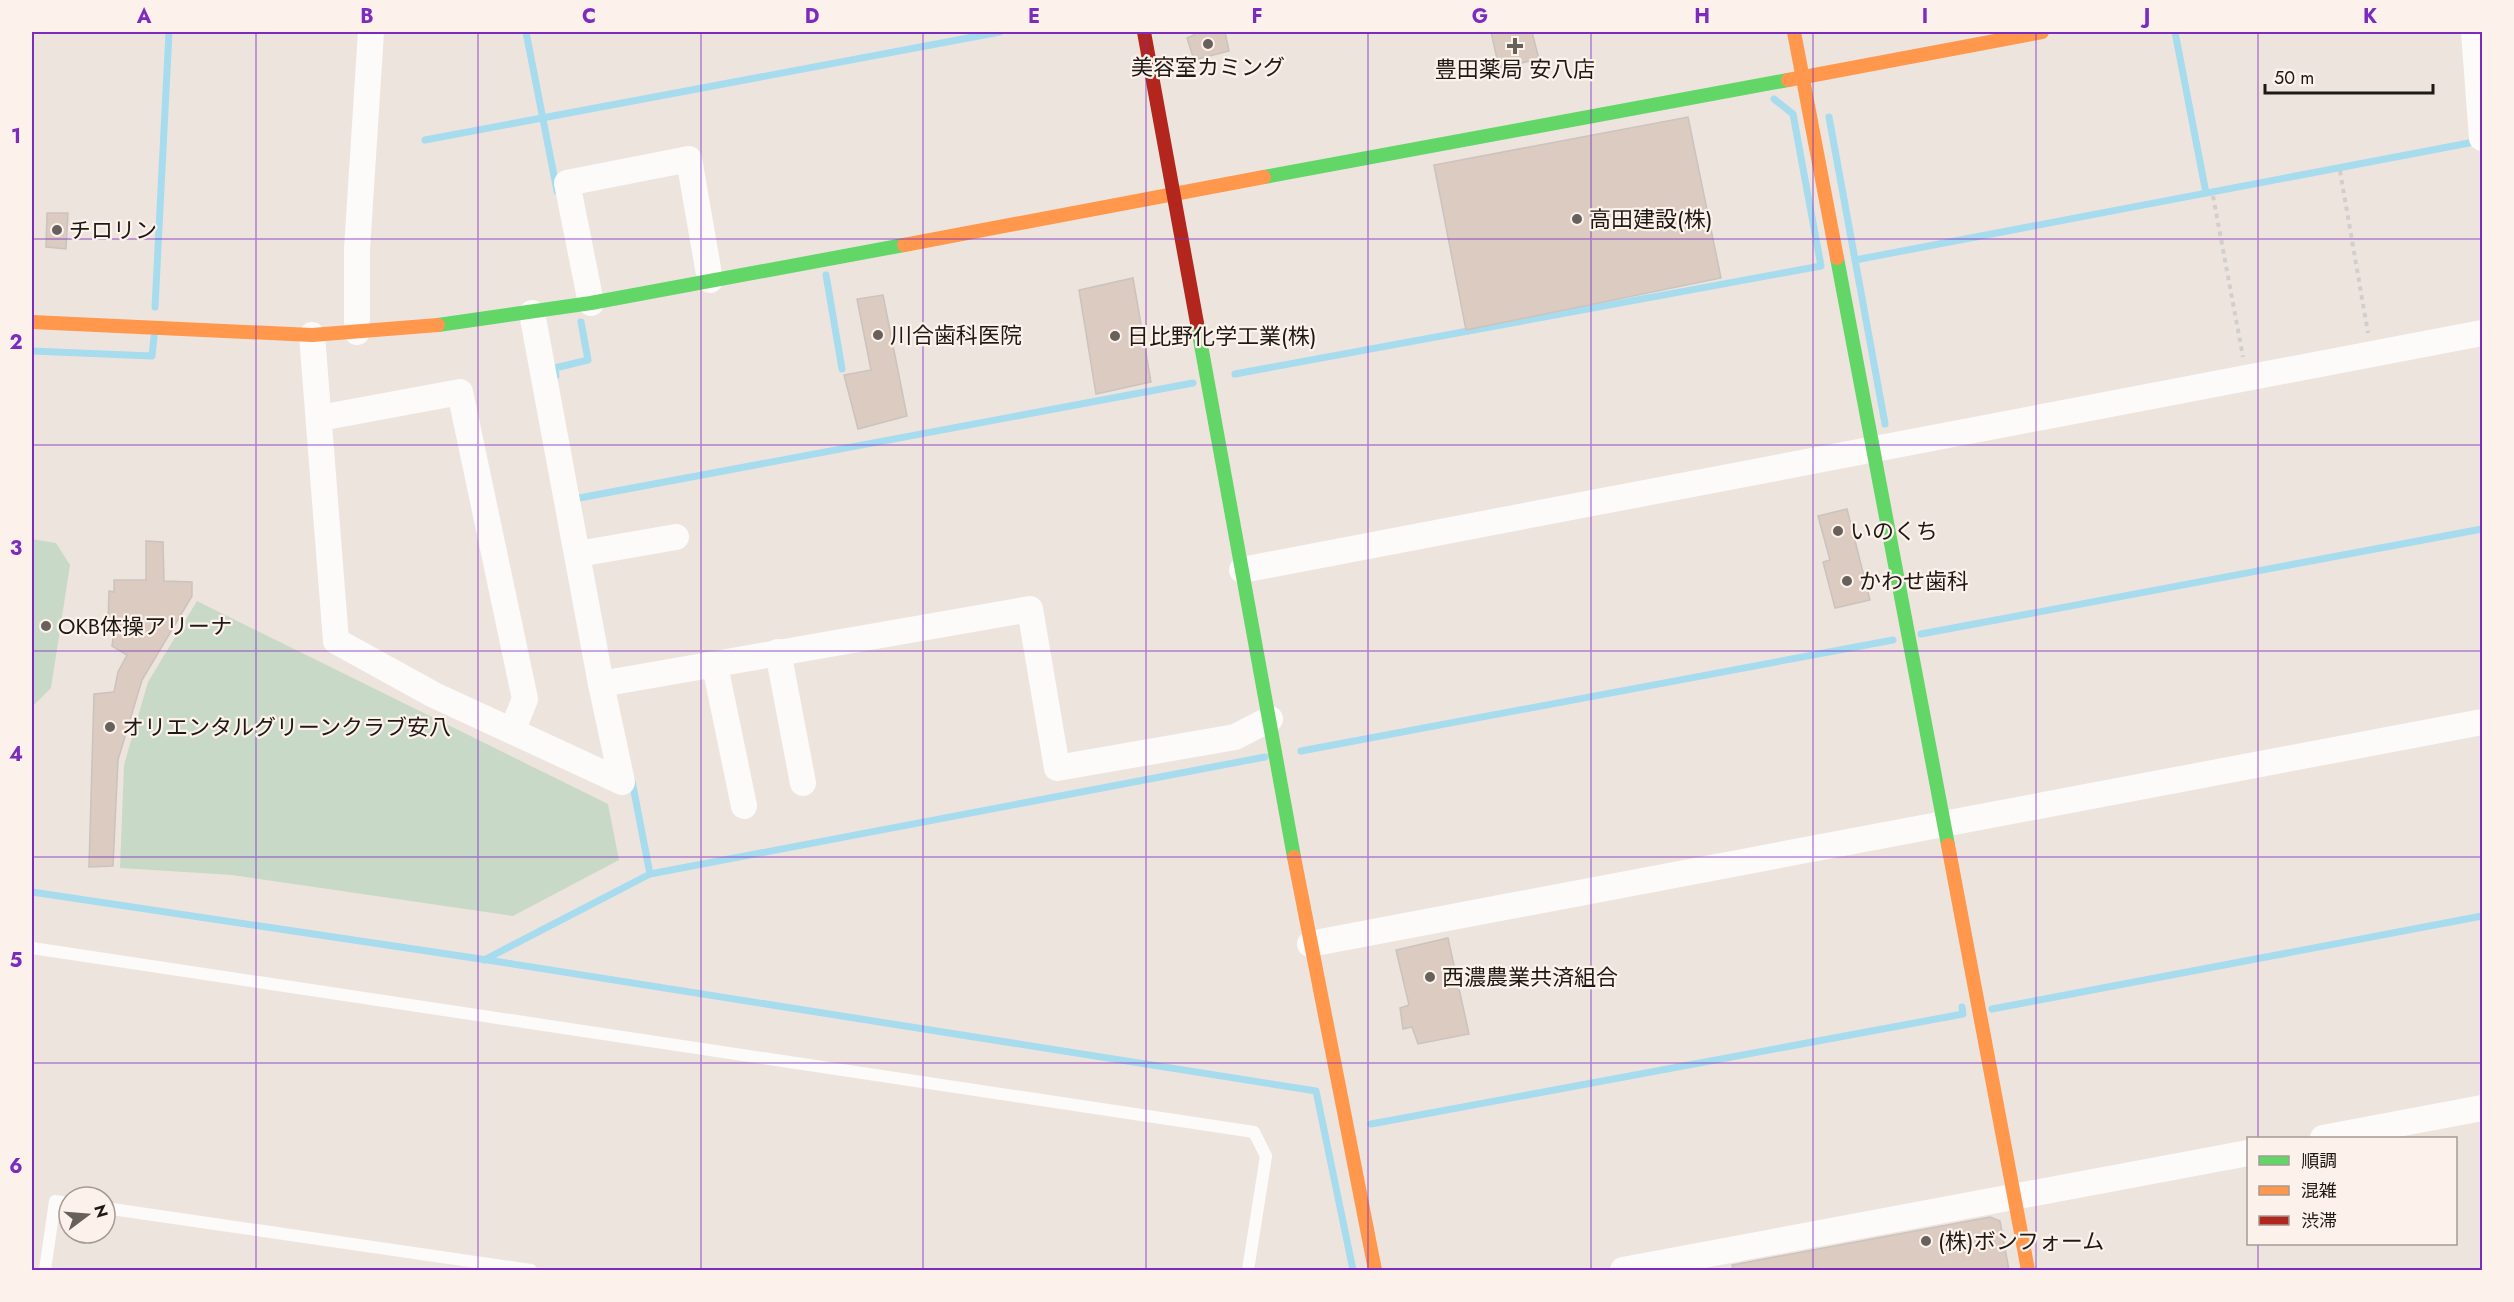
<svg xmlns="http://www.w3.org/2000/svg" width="2514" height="1302" font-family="Jost,'Noto Sans JP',sans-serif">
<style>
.green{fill:#c8dac7}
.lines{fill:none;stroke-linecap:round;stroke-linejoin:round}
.stream{stroke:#a7dcee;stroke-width:7}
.building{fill:#dbcbc0;stroke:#cbc3be;stroke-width:1.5}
.path{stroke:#d1cfcd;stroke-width:4;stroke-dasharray:4.5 4.5;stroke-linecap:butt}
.lane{stroke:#fcfbfa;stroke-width:12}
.street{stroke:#fcfbfa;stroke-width:26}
.fast{stroke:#63d668;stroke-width:14}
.slow{stroke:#ff974d;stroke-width:14}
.jam{stroke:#b3261e;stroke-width:14}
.grid{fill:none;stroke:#7b2cbf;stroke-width:1.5;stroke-opacity:0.55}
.poi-dot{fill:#67605b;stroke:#fdf2eb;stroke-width:2}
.labels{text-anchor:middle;stroke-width:4.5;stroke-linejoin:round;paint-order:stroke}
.poi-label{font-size:22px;fill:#1f1915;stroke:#fdf2eb;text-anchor:start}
.neatline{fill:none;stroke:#7b2cbf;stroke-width:2}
.grid-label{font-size:20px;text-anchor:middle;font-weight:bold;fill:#7b2cbf}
</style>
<rect width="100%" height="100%" fill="#eee4de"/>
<g class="green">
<path d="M 32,539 L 56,543 L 70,565 L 51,688 L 32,707 Z"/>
<path d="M 197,601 L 608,804 L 619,860 L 513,916 L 232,875 L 120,868 L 124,765 L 148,682 Z"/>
</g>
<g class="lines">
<g class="stream">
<path d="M 526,32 L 557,191"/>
<path d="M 2175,32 L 2206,193"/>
<path d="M 1829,117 L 1885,424"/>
<path d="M 425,140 L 1000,32"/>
<path d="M 1855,260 L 2469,143"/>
<path d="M 826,275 L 842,369"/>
<path d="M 155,307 L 169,32"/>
<path d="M 32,351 L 152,356 L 154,337"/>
<path d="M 1235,374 L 1821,266 L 1793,114 L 1774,99"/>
<path d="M 556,376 L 555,368 L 588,360 L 581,322"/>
<path d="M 579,498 L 1193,383"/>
<path d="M 1921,634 L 2482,529"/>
<path d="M 1301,751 L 1893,640"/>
<path d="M 632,781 L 650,874"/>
<path d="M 32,892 L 494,961 L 1316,1091 L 1353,1270"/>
<path d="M 484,960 L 650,874 L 1265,757"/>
<path d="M 1992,1009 L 2482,916"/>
<path d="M 1371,1124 L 1963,1014 L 1962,1007"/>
</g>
</g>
<g class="building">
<path d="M 1193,32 L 1225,32 L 1229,51 L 1194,60 L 1187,38 L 1194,35 Z"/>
<path d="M 1491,32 L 1532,32 L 1539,59 L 1499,68 Z"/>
<path d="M 1688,117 L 1721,278 L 1466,330 L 1434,165 Z"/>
<path d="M 47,213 L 68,213 L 66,249 L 46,247 Z"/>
<path d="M 1133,278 L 1151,382 L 1096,394 L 1079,290 Z"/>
<path d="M 883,295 L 907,416 L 858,429 L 844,375 L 871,370 L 857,299 Z"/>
<path d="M 1847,509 L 1870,600 L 1835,608 L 1823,562 L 1830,560 L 1818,516 Z"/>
<path d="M 146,541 L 163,542 L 164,581 L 192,582 L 192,596 L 142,680 L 118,760 L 113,866 L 89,867 L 94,694 L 114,692 L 118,672 L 127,655 L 112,646 L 115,624 L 108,623 L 109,591 L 114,592 L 114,580 L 146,580 Z"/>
<path d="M 1448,938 L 1469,1034 L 1418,1044 L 1412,1027 L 1403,1029 L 1400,1008 L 1409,1005 L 1396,950 Z"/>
<path d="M 1990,1217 L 2000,1221 L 2009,1270 L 1733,1270 L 1732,1265 Z"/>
</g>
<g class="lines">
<g class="path">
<path d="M 2340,171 L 2368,333"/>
<path d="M 2213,196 L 2243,357"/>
</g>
<g class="lane">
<path d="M 32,948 L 1254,1132 L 1266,1156 L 1248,1270"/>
<path d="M 105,1208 L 531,1270"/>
<path d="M 45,1270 L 55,1201 L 69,1203"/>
</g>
<g class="street">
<path d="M 2474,32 L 2482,138"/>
<path d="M 591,303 L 567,183 L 689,159 L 710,280"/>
<path d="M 532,313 L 601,684"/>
<path d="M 357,332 L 357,249 L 371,32"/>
<path d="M 312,335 L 336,641 L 434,695 L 622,782 L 601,684 L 1030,609 L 1057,768 L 1235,737 L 1270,719"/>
<path d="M 320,418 L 460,392 L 525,699 L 512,731"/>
<path d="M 578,554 L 676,537"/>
<path d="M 1242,570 L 2482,333"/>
<path d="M 778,652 L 803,783"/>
<path d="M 715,666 L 744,806"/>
<path d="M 1310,944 L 2482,722"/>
<path d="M 2323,1138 L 2482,1108"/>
<path d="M 1623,1270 L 2248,1153"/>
</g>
<g class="fast">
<path d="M 1264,177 L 1788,80"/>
<path d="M 1837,258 L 1948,845"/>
<path d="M 1197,323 L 1294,857"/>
<path d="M 438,325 L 591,303 L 904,245"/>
</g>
<g class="slow">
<path d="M 1794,32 L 1837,258"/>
<path d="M 1788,80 L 2042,32"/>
<path d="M 904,245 L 1264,177"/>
<path d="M 32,322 L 312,335 L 438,325"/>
<path d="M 1948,845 L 2028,1270"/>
<path d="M 1294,857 L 1375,1270"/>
</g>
<path class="jam" d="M 1144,32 L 1197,323"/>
</g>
<path class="grid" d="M 256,32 L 256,1270M 478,32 L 478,1270M 701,32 L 701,1270M 923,32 L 923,1270M 1146,32 L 1146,1270M 1368,32 L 1368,1270M 1591,32 L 1591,1270M 1813,32 L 1813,1270M 2036,32 L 2036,1270M 2258,32 L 2258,1138M 32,239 L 2482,239M 32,445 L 2482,445M 32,651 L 2482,651M 32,857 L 2482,857M 32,1063 L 2482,1063M 2258,1244 L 2258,1270"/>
<g class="poi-dot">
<circle cx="1208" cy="44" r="6"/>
<path d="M1512 37h6v6h6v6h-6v6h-6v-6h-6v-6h6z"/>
<circle cx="1577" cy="219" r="6"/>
<circle cx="57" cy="230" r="6"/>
<circle cx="878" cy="335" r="6"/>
<circle cx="1115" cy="336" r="6"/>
<circle cx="1838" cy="531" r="6"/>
<circle cx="1847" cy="581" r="6"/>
<circle cx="46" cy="626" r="6"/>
<circle cx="110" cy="727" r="6"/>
<circle cx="1430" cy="977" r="6"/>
<circle cx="1926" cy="1241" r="6"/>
</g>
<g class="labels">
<g class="poi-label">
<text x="1208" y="75" text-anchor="middle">美容室カミング</text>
<text x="1515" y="77" text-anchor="middle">豊田薬局 安八店</text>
<text x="1589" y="227">高田建設(株)</text>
<text x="69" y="238">チロリン</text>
<text x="890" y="343">川合歯科医院</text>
<text x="1127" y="344">日比野化学工業(株)</text>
<text x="1850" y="539">いのくち</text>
<text x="1859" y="589">かわせ歯科</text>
<text x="58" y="634">OKB体操アリーナ</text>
<text x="122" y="735">オリエンタルグリーンクラブ安八</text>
<text x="1442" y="985">西濃農業共済組合</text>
<text x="1938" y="1249">(株)ボンフォーム</text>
</g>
</g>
<rect width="2514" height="1302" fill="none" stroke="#fdf2eb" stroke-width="66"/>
<rect x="2247" y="1137" width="210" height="108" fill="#fdf2eb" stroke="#a49b95" stroke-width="1.5"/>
<rect x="2259" y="1156" width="30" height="9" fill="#63d668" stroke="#a49b95" stroke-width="1.5"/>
<text x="2301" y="1167" font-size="18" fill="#1f1915">順調</text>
<rect x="2259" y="1186" width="30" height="9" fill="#ff974d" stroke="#a49b95" stroke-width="1.5"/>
<text x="2301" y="1197" font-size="18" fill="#1f1915">混雑</text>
<rect x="2259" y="1216" width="30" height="9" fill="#b3261e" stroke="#a49b95" stroke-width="1.5"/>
<text x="2301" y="1227" font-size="18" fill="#1f1915">渋滞</text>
<g transform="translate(87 1215) rotate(74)"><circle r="28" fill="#fdf2eb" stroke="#a49b95" stroke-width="1.5"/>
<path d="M0-4.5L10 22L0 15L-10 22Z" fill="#67605b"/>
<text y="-9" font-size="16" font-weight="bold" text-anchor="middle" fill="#1f1915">N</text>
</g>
<path d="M2265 84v9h168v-9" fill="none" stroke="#1f1915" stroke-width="3"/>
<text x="2274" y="84" font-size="18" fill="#1f1915" stroke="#fdf2eb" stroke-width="4.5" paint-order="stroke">50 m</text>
<rect x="33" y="33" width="2448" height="1236" class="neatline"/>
<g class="grid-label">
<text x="144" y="23">A</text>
<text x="367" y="23">B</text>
<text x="589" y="23">C</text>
<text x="812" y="23">D</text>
<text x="1034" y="23">E</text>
<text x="1257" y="23">F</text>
<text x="1480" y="23">G</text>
<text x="1702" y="23">H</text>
<text x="1925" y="23">I</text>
<text x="2147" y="23">J</text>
<text x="2370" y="23">K</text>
<text x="16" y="143">1</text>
<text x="16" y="349">2</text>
<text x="16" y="555">3</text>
<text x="16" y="761">4</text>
<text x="16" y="967">5</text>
<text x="16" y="1173">6</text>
</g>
</svg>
